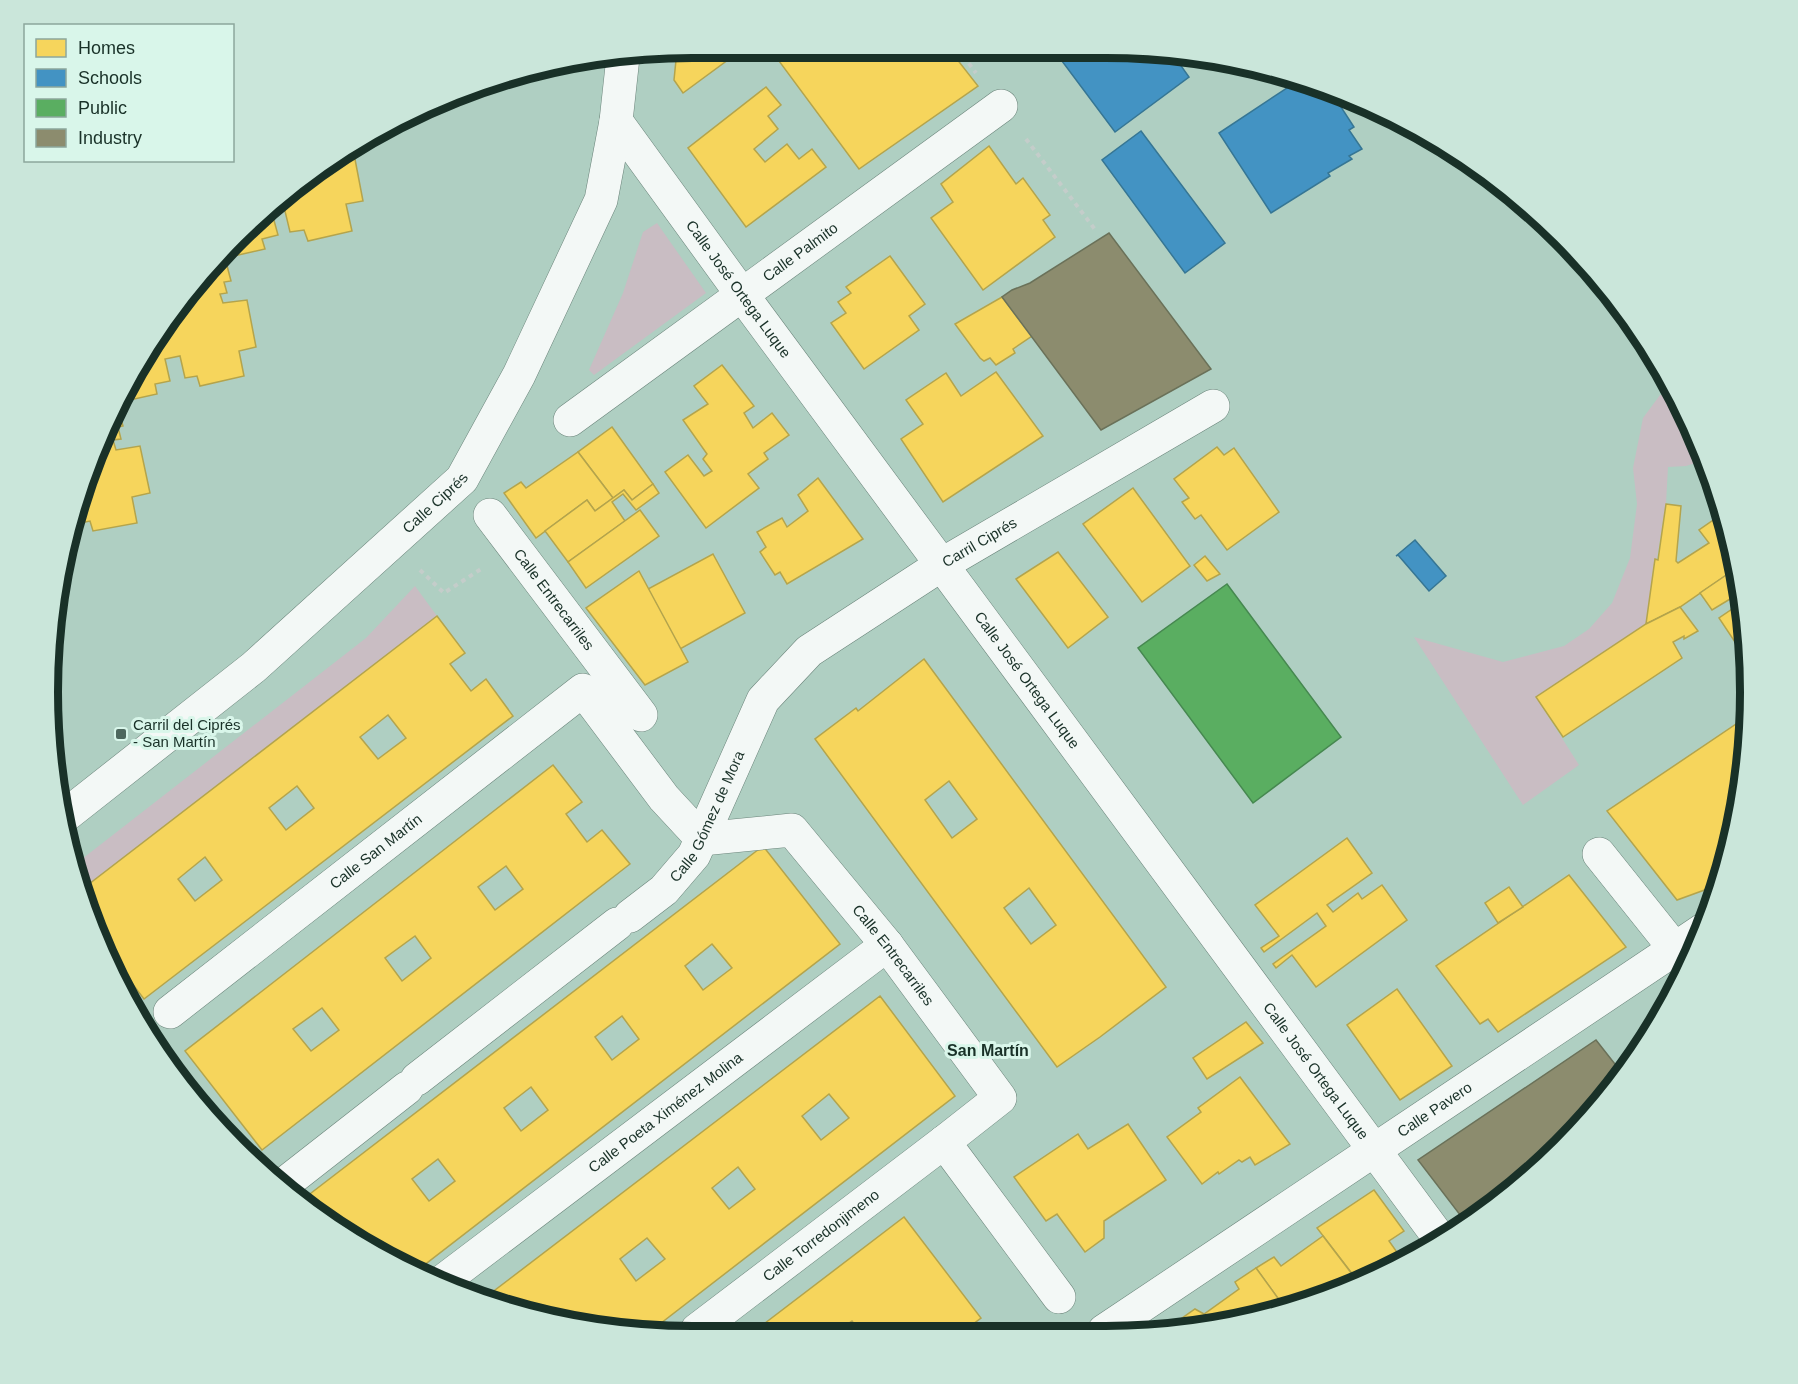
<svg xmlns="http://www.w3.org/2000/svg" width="1798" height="1384" font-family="Arial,sans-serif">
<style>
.green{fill:#c9bdc3}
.homes{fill:#f6d55c;stroke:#b4a44c;stroke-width:1.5;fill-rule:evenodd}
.schools{fill:#4393c3;stroke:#367694;stroke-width:1.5}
.public{fill:#5aae61;stroke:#468850;stroke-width:1.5}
.industry{fill:#8c8c6e;stroke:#6a7159;stroke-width:1.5}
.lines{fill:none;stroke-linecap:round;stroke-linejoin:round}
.minor-casing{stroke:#6a847a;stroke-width:34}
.path{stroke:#c4cdca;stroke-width:4;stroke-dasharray:4.5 4.5;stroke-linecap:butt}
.minor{stroke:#f3f8f6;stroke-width:33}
.poi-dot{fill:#4e685e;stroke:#d9f6ea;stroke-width:2}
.labels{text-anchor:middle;stroke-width:6;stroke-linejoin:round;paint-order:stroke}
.street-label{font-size:15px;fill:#193128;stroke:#d9f6ea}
.poi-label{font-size:15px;fill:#193128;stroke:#d9f6ea;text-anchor:start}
.neighbourhood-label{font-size:16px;font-weight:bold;fill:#193128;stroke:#d9f6ea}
.rim{fill:none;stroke:#193128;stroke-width:8}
</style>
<rect width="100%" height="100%" fill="#afcfc2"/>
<g class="green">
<path d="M 657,223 L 706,293 L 594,375 L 589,370 L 623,293 L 643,232 Z"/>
<path d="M 1660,395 L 1675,396 L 1701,446 L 1705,460 L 1686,466 L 1668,467 L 1666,504 L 1646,624 L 1536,697 L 1579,765 L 1523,805 L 1414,637 L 1503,662 L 1564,646 L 1589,629 L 1612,603 L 1630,558 L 1637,504 L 1633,468 L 1643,418 Z"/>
<path d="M 415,586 L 437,616 L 80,891 L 73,866 L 366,638 Z"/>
</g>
<g class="homes">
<path d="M 692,48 L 738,48 L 740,51 L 683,93 L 674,80 L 677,50 Z"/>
<path d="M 770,48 L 787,48 L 776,57 Z"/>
<path d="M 787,48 L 949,49 L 978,86 L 859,169 L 776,57 Z"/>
<path d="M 766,87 L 781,105 L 768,116 L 778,129 L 754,149 L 765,162 L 787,144 L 799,159 L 812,149 L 826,167 L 746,227 L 688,148 Z"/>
<path d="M 989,146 L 1016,184 L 1023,178 L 1050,215 L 1043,220 L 1055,237 L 983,290 L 931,218 L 953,202 L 941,184 Z"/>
<path d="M 354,154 L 363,201 L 346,204 L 352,231 L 308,241 L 304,230 L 290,232 L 285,211 L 272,213 L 278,235 L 262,239 L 265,249 L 225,258 L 222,256 L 236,237 L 341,156 Z"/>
<path d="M 222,256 L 225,258 L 231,281 L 224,282 L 227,293 L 220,294 L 223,303 L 247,300 L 256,347 L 239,351 L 244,376 L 200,386 L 197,376 L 185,378 L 180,356 L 165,359 L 170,381 L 155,384 L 157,394 L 121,402 L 134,370 Z"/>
<path d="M 890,256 L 925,304 L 909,316 L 919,330 L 864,369 L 831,323 L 846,313 L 838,302 L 851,293 L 846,287 Z"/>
<path d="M 1002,297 L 1032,336 L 1013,349 L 1015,353 L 996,365 L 990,358 L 984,361 L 980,358 L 955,324 Z"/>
<path d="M 722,365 L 754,406 L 744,413 L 753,428 L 772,413 L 789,435 L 764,453 L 768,459 L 748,474 L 759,488 L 706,528 L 665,472 L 688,455 L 704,476 L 712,471 L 703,459 L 707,454 L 683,420 L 708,404 L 694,386 Z"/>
<path d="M 996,372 L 1043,436 L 943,502 L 901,439 L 923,424 L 906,400 L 946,373 L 961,396 Z"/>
<path d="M 118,409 L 123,426 L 118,427 L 121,439 L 113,440 L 116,450 L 140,446 L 150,493 L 132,497 L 137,523 L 93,531 L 90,521 L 75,524 L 74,520 L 78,519 L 77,510 Z"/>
<path d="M 612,427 L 653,484 L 632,500 L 624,490 L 613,498 L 578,452 Z"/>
<path d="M 1217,447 L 1224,455 L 1234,448 L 1279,512 L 1227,550 L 1201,515 L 1195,519 L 1182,502 L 1189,498 L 1174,479 Z"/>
<path d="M 578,452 L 613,498 L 595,511 L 587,500 L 536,538 L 504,493 L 521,482 L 526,488 Z"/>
<path d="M 818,478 L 863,539 L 787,584 L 780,572 L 775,575 L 760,552 L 766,547 L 757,532 L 782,518 L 787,527 L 808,511 L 798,495 Z"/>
<path d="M 653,484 L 659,493 L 636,510 L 623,494 L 612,502 L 625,521 L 568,562 L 545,531 L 587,500 L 595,511 L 624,490 L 632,500 Z"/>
<path d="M 1133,488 L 1190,566 L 1142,602 L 1083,524 Z"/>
<path d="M 1666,504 L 1681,506 L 1676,561 L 1678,563 L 1709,543 L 1699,530 L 1722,514 L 1738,567 L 1680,607 L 1646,624 L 1655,559 L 1658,560 Z"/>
<path d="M 640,510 L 659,536 L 586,588 L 568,562 Z"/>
<path d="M 1058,552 L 1108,617 L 1068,648 L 1016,579 Z"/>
<path d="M 713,554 L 745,613 L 680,649 L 648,589 Z"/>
<path d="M 1205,556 L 1220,574 L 1207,581 L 1194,565 Z"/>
<path d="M 1738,567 L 1740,593 L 1712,610 L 1700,593 Z"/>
<path d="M 639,571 L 688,662 L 645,685 L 586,608 Z"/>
<path d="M 1741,603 L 1747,660 L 1719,618 Z"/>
<path d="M 1680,607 L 1698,631 L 1684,639 L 1684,636 L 1673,642 L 1682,658 L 1563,737 L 1536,697 L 1646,624 Z"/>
<path d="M 437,616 L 465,653 L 450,664 L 471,691 L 486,679 L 513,716 L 144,999 L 108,952 L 80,891 ZM 388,715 L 406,738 L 378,759 L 360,737 ZM 297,786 L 314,808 L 286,830 L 269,808 ZM 205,857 L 222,880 L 195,901 L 178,879 Z"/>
<path d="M 924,659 L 1166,987 L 1100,1037 L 1057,1067 L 815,739 L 856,708 L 858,711 ZM 949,781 L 977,819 L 952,838 L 925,800 ZM 1029,888 L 1056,925 L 1031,944 L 1004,908 Z"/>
<path d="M 1748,716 L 1738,818 L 1718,882 L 1710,888 L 1677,900 L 1607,811 Z"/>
<path d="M 553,765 L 582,802 L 566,814 L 587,842 L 602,830 L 630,864 L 262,1150 L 185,1051 ZM 506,866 L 523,889 L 495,910 L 478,887 ZM 415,936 L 431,958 L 402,981 L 385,958 ZM 322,1008 L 339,1030 L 311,1051 L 293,1029 Z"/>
<path d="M 1347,838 L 1372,873 L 1327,905 L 1333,912 L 1358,893 L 1362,899 L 1382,885 L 1407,920 L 1316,987 L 1292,955 L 1276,968 L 1273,964 L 1326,926 L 1317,913 L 1264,952 L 1261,948 L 1279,936 L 1255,905 Z"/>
<path d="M 763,846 L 840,944 L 419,1269 L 335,1228 L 305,1203 L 302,1200 ZM 712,944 L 732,968 L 703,990 L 685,966 ZM 622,1016 L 639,1039 L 612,1060 L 595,1037 ZM 531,1087 L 548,1110 L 521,1131 L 504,1108 ZM 438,1159 L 455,1181 L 429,1201 L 412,1179 Z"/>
<path d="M 1569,875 L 1626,947 L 1498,1032 L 1488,1019 L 1480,1024 L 1436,966 Z"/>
<path d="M 1509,887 L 1523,907 L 1498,923 L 1485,903 Z"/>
<path d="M 1397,989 L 1452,1066 L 1400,1100 L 1347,1025 Z"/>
<path d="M 880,996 L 955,1096 L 652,1330 L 608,1330 L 564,1320 L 555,1309 L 546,1316 L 482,1300 ZM 829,1094 L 849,1118 L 821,1140 L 802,1116 ZM 738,1167 L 755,1189 L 729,1209 L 712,1188 ZM 647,1238 L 665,1259 L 636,1281 L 620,1259 Z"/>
<path d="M 1246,1022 L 1263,1043 L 1207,1079 L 1193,1058 Z"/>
<path d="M 1240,1077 L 1290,1144 L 1255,1165 L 1250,1157 L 1242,1162 L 1239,1160 L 1219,1174 L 1218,1172 L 1202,1184 L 1167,1137 L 1201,1112 L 1198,1108 Z"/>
<path d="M 1128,1124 L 1166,1180 L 1104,1221 L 1104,1238 L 1085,1252 L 1057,1214 L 1046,1221 L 1014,1177 L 1078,1134 L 1088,1149 Z"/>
<path d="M 1374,1190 L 1404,1231 L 1389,1241 L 1401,1258 L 1357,1280 L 1317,1228 Z"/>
<path d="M 904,1217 L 981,1318 L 965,1330 L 859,1330 L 852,1321 L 839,1330 L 756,1330 Z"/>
<path d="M 1323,1236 L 1355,1278 L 1339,1289 L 1313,1302 L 1285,1308 L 1256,1268 L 1274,1257 L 1281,1266 Z"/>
<path d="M 1256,1268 L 1285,1308 L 1190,1331 L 1170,1331 L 1168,1328 L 1195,1309 L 1204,1314 L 1239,1289 L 1235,1282 Z"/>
</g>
<g class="schools">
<path d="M 1053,49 L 1148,49 L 1172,53 L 1189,77 L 1115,132 Z"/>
<path d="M 1299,80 L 1347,98 L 1339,104 L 1354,127 L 1349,130 L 1362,149 L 1349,156 L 1352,159 L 1328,173 L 1330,176 L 1271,213 L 1219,133 Z"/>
<path d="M 1141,131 L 1225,243 L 1185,273 L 1102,160 Z"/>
<path d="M 1415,540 L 1446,576 L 1429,591 L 1398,555 L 1396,556 Z"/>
</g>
<path class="public" d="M 1227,584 L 1341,737 L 1253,803 L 1138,648 Z"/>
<g class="industry">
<path d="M 1109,233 L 1211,369 L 1101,430 L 1002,297 L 1012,290 L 1030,283 Z"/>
<path d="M 1596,1040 L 1622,1073 L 1561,1148 L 1467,1224 L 1418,1160 Z"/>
</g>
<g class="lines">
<defs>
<g id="minor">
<path id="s1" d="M 616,121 L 743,296 L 1440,1239"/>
<path id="s2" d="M 570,420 L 1001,106"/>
<path id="s3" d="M 490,515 L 641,715"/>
<path id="s4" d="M 61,819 L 254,667 L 462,479 L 519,375 L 601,200 L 616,121 L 623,57"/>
<path d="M 1599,854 L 1687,964"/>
<path id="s5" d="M 630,916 L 664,890 L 694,855 L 763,700 L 809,651 L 941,565 L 1213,406"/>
<path id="s6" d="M 170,1012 L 583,690 L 664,798 L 702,839 L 792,830 L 887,945 L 1000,1098 L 944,1142 L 1059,1297"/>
<path d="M 417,1079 L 617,924"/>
<path d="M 283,1185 L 407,1088"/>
<path id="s7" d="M 443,1281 L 887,945"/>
<path id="s8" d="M 697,1330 L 944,1142"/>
<path id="s9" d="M 1104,1331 L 1703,930"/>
</g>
</defs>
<use href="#minor" class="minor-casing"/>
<g class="path">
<path d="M 958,49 L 976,73"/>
<path d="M 1026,139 L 1097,232"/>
<path d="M 420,570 L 444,593 L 481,569"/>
<path d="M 1010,1331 L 1024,1321"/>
</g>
<use href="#minor" class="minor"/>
</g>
<rect class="poi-dot" x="115" y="728" width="12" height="12" rx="3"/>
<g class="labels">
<g class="street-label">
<text dy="5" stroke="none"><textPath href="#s2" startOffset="285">Calle Palmito</textPath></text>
<text dy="5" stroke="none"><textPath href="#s1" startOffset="208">Calle José Ortega Luque</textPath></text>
<text dy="5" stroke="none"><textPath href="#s4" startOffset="490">Calle Ciprés</textPath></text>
<text dy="5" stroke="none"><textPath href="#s5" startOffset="528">Carril Ciprés</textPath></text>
<text dy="5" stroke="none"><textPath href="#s3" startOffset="106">Calle Entrecarriles</textPath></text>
<text dy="5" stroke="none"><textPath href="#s1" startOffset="694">Calle José Ortega Luque</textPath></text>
<text dy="5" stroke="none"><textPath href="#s5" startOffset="129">Calle Gómez de Mora</textPath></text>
<text dy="5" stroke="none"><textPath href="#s6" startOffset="261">Calle San Martín</textPath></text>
<text dy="5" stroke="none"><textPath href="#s6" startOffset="966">Calle Entrecarriles</textPath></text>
<text dy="5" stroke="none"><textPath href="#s1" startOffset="1180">Calle José Ortega Luque</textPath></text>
<text dy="5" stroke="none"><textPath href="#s9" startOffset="398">Calle Pavero</textPath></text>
<text dy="5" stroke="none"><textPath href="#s7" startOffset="279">Calle Poeta Ximénez Molina</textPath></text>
<text dy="5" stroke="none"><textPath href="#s8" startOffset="156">Calle Torredonjimeno</textPath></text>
</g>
<g class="poi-label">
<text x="133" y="730">Carril del Ciprés<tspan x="133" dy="17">- San Martín</tspan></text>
</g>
<g class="neighbourhood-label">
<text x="988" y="1056">San Martín</text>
</g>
</g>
<path d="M0 0H1798V1384H0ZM692 58H1106A634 634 0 0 1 1740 692V692A634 634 0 0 1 1106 1326H692A634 634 0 0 1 58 692V692A634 634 0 0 1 692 58Z" fill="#cae6da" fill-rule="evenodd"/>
<path class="rim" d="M692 58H1106A634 634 0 0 1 1740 692V692A634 634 0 0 1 1106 1326H692A634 634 0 0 1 58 692V692A634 634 0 0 1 692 58Z"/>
<rect x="24" y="24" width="210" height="138" fill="#d9f6ea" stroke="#8ca79c" stroke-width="1.5"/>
<rect x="36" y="39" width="30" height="18" fill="#f6d55c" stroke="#8ca79c" stroke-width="1.5"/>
<text x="78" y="54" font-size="18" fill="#193128">Homes</text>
<rect x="36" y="69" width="30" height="18" fill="#4393c3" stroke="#8ca79c" stroke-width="1.5"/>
<text x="78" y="84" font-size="18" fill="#193128">Schools</text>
<rect x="36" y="99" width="30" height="18" fill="#5aae61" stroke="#8ca79c" stroke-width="1.5"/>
<text x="78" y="114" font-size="18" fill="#193128">Public</text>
<rect x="36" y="129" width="30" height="18" fill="#8c8c6e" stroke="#8ca79c" stroke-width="1.5"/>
<text x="78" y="144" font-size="18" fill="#193128">Industry</text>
</svg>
